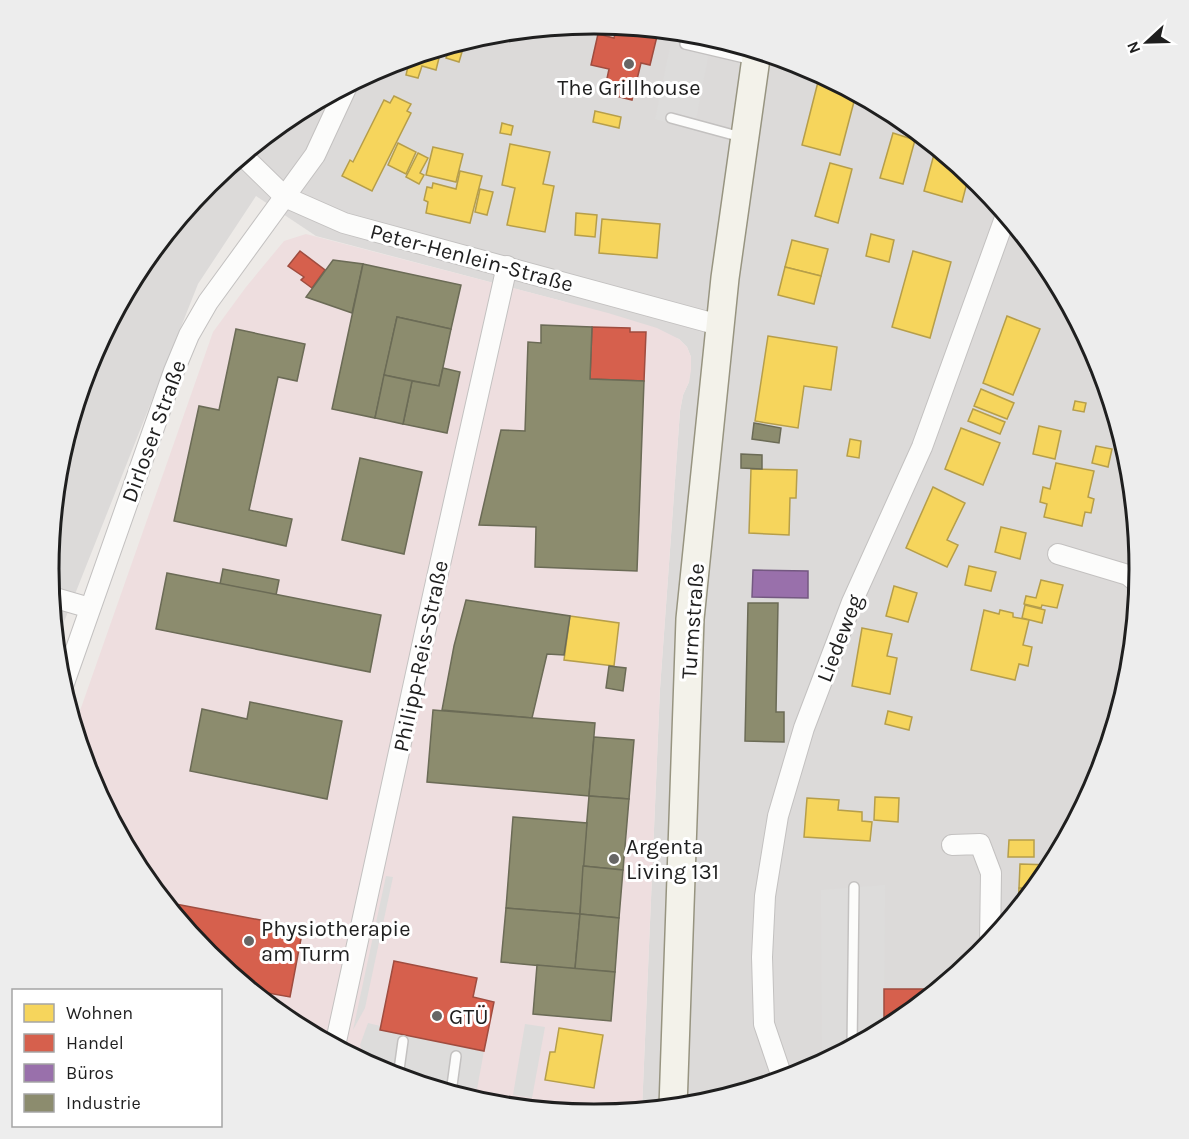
<svg xmlns="http://www.w3.org/2000/svg" width="1189" height="1139" font-family="Karla,sans-serif">
<style>
.residential{fill:#dcdad9}
.commercial{fill:#eededf}
.parking{fill:#dddcdb}
.homes{fill:#f6d55c;stroke:#b69e4a;stroke-width:1.5}
.shops{fill:#d6604d;stroke:#9f4c3f;stroke-width:1.5}
.offices{fill:#9970ab;stroke:#745881;stroke-width:1.5}
.industry{fill:#8c8c6e;stroke:#6b6b56;stroke-width:1.5}
.lines{fill:none;stroke-linecap:round;stroke-linejoin:round}
.lane-casing{stroke:#c3c1c0;stroke-width:12}
.street-casing{stroke:#c3c1c0;stroke-width:22}
.secondary-casing{stroke:#979480;stroke-width:30}
.lane{stroke:#fcfcfb;stroke-width:9}
.street{stroke:#fcfcfb;stroke-width:20}
.secondary{stroke:#f3f2ea;stroke-width:27}
.poi-dot{fill:#676665;stroke:#fff;stroke-width:2}
.labels{text-anchor:middle;stroke-width:6;stroke-linejoin:round;paint-order:stroke}
.poi-label{font-size:22px;fill:#1f1f1f;stroke:#fff;text-anchor:start}
.street-label{font-size:22px;fill:#1f1f1f;stroke:#fff}
.rim{fill:none;stroke:#1f1f1f;stroke-width:3}
</style>
<rect width="100%" height="100%" fill="#edeae7"/>
<path class="residential" d="M 595,24 L 701,35 L 804,66 L 898,116 L 980,184 L 1048,267 L 1099,361 L 1130,463 L 1140,570 L 1129,676 L 1098,779 L 1048,873 L 980,955 L 897,1023 L 803,1074 L 701,1105 L 642,1110 L 660,689 L 680,411 L 683,395 L 689,382 L 691,357 L 687,347 L 679,339 L 562,301 L 316,236 L 256,196 L 198,284 L 56,642 L 49,569 L 60,463 L 91,360 L 141,266 L 209,184 L 292,116 L 386,65 L 488,34 Z"/>
<path class="commercial" d="M 306,234 L 608,313 L 657,328 L 679,339 L 687,347 L 691,357 L 691,370 L 689,382 L 683,395 L 680,411 L 660,689 L 642,1110 L 594,1115 L 488,1104 L 385,1073 L 291,1023 L 209,955 L 141,872 L 90,778 L 75,725 L 213,332 L 246,287 L 284,241 Z"/>
<g class="parking">
<path d="M 673,32 L 711,42 L 694,131 L 655,119 Z"/>
<path d="M 386,876 L 393,877 L 365,1008 L 353,1030 Z"/>
<path d="M 885,885 L 884,1030 L 822,1063 L 821,890 Z"/>
<path d="M 368,1023 L 484,1051 L 477,1089 L 385,1073 L 376,1068 L 363,1054 L 360,1045 Z"/>
<path d="M 525,1024 L 545,1027 L 532,1098 L 513,1095 Z"/>
</g>
<g class="homes">
<path d="M 449,49 L 462,52 L 459,62 L 446,58 Z"/>
<path d="M 425,54 L 439,58 L 436,70 L 422,66 L 418,78 L 406,75 L 410,58 Z"/>
<path d="M 820,74 L 856,94 L 840,155 L 802,145 Z"/>
<path d="M 394,96 L 411,104 L 407,111 L 411,113 L 372,191 L 342,176 L 350,160 L 353,162 L 384,100 L 390,103 Z"/>
<path d="M 595,111 L 621,117 L 619,128 L 593,122 Z"/>
<path d="M 502,123 L 513,126 L 511,135 L 500,133 Z"/>
<path d="M 893,133 L 915,140 L 903,184 L 880,178 Z"/>
<path d="M 398,143 L 416,152 L 406,174 L 388,165 Z"/>
<path d="M 510,144 L 550,152 L 543,184 L 554,186 L 545,232 L 507,225 L 515,188 L 502,185 Z"/>
<path d="M 433,147 L 463,154 L 456,182 L 426,175 Z"/>
<path d="M 936,147 L 969,175 L 962,202 L 924,191 Z"/>
<path d="M 418,153 L 428,158 L 420,173 L 424,175 L 419,184 L 406,177 Z"/>
<path d="M 830,163 L 852,169 L 838,223 L 815,216 Z"/>
<path d="M 460,171 L 482,176 L 470,223 L 426,213 L 428,202 L 424,200 L 427,187 L 432,188 L 433,183 L 456,189 Z"/>
<path d="M 480,189 L 493,192 L 487,215 L 475,212 Z"/>
<path d="M 576,213 L 597,215 L 595,237 L 575,235 Z"/>
<path d="M 602,219 L 660,224 L 657,258 L 599,253 Z"/>
<path d="M 871,234 L 894,240 L 889,262 L 866,256 Z"/>
<path d="M 792,240 L 828,249 L 821,276 L 785,267 Z"/>
<path d="M 913,251 L 951,262 L 930,338 L 892,327 Z"/>
<path d="M 785,267 L 821,276 L 814,304 L 778,295 Z"/>
<path d="M 1007,316 L 1040,329 L 1013,395 L 983,383 Z"/>
<path d="M 768,336 L 837,347 L 831,390 L 804,386 L 798,428 L 755,421 Z"/>
<path d="M 981,389 L 1014,403 L 1007,419 L 974,406 Z"/>
<path d="M 1075,401 L 1086,403 L 1084,412 L 1073,410 Z"/>
<path d="M 973,409 L 1005,422 L 1000,434 L 968,421 Z"/>
<path d="M 1039,426 L 1061,431 L 1055,459 L 1033,454 Z"/>
<path d="M 961,428 L 1000,443 L 983,485 L 945,469 Z"/>
<path d="M 850,439 L 861,441 L 859,458 L 847,456 Z"/>
<path d="M 1096,446 L 1112,449 L 1108,467 L 1092,463 Z"/>
<path d="M 1056,463 L 1094,471 L 1088,497 L 1094,499 L 1091,513 L 1085,512 L 1082,526 L 1044,517 L 1047,504 L 1040,502 L 1043,487 L 1050,489 Z"/>
<path d="M 751,469 L 797,470 L 796,498 L 790,498 L 789,535 L 749,533 Z"/>
<path d="M 933,487 L 965,503 L 947,540 L 958,545 L 947,567 L 906,548 Z"/>
<path d="M 1001,527 L 1026,533 L 1020,559 L 995,552 Z"/>
<path d="M 969,566 L 996,572 L 991,591 L 965,585 Z"/>
<path d="M 1041,580 L 1063,585 L 1057,608 L 1042,605 L 1041,608 L 1024,604 L 1026,596 L 1036,598 Z"/>
<path d="M 894,586 L 917,593 L 908,622 L 886,616 Z"/>
<path d="M 1025,605 L 1045,610 L 1042,623 L 1022,618 Z"/>
<path d="M 984,610 L 999,614 L 1000,610 L 1013,613 L 1013,617 L 1029,620 L 1023,645 L 1032,647 L 1028,666 L 1019,664 L 1015,680 L 971,670 Z"/>
<path d="M 570,616 L 619,623 L 614,666 L 564,660 Z"/>
<path d="M 862,628 L 892,634 L 887,656 L 897,658 L 890,694 L 852,686 Z"/>
<path d="M 888,711 L 912,717 L 909,730 L 885,724 Z"/>
<path d="M 875,797 L 899,798 L 898,822 L 874,820 Z"/>
<path d="M 807,798 L 839,800 L 838,810 L 862,812 L 862,821 L 872,822 L 870,841 L 804,837 Z"/>
<path d="M 1009,840 L 1034,840 L 1034,857 L 1008,857 Z"/>
<path d="M 1020,864 L 1052,865 L 1035,889 L 1019,888 Z"/>
<path d="M 1019,888 L 1035,889 L 1018,909 Z"/>
<path d="M 559,1028 L 603,1035 L 594,1088 L 545,1080 L 550,1052 L 555,1052 Z"/>
</g>
<g class="shops">
<path d="M 617,26 L 658,32 L 650,65 L 641,63 L 632,100 L 604,93 L 609,69 L 591,65 L 598,34 L 614,38 Z"/>
<path d="M 300,251 L 325,270 L 312,288 L 301,280 L 304,277 L 288,266 Z"/>
<path d="M 592,327 L 630,328 L 630,332 L 646,332 L 644,381 L 590,379 Z"/>
<path d="M 165,902 L 303,928 L 290,997 L 251,990 L 209,955 Z"/>
<path d="M 394,961 L 477,978 L 473,997 L 494,1002 L 484,1051 L 380,1030 Z"/>
<path d="M 884,989 L 939,989 L 897,1023 L 884,1030 Z"/>
</g>
<path class="offices" d="M 753,570 L 808,571 L 808,598 L 752,597 Z"/>
<g class="industry">
<path d="M 333,260 L 363,264 L 352,313 L 306,297 Z"/>
<path d="M 363,264 L 461,285 L 451,329 L 397,317 L 375,418 L 332,409 Z"/>
<path d="M 397,317 L 451,329 L 439,386 L 384,375 Z"/>
<path d="M 541,325 L 592,327 L 590,379 L 644,381 L 637,571 L 535,567 L 536,527 L 479,525 L 501,430 L 525,431 L 528,342 L 541,343 Z"/>
<path d="M 236,329 L 305,344 L 297,381 L 278,377 L 249,510 L 292,519 L 286,546 L 174,521 L 199,406 L 219,410 Z"/>
<path d="M 443,368 L 460,372 L 447,433 L 403,424 L 412,381 L 439,386 Z"/>
<path d="M 384,375 L 412,381 L 403,424 L 375,418 Z"/>
<path d="M 754,423 L 781,428 L 779,443 L 752,439 Z"/>
<path d="M 741,454 L 762,455 L 762,469 L 741,468 Z"/>
<path d="M 360,458 L 422,472 L 404,554 L 342,540 Z"/>
<path d="M 223,569 L 279,580 L 276,595 L 220,584 Z"/>
<path d="M 167,573 L 381,615 L 370,672 L 156,629 Z"/>
<path d="M 466,600 L 570,616 L 564,655 L 547,654 L 532,718 L 442,710 L 454,646 Z"/>
<path d="M 748,603 L 778,603 L 776,712 L 784,712 L 784,742 L 745,741 Z"/>
<path d="M 609,666 L 626,668 L 623,691 L 606,688 Z"/>
<path d="M 250,702 L 342,721 L 327,799 L 190,771 L 202,709 L 247,719 Z"/>
<path d="M 433,710 L 595,723 L 589,796 L 427,782 Z"/>
<path d="M 594,737 L 634,740 L 629,799 L 589,796 Z"/>
<path d="M 589,796 L 629,799 L 623,870 L 583,866 Z"/>
<path d="M 513,817 L 587,823 L 580,914 L 506,908 Z"/>
<path d="M 583,866 L 623,870 L 619,918 L 580,914 Z"/>
<path d="M 506,908 L 580,914 L 575,969 L 501,962 Z"/>
<path d="M 580,914 L 619,918 L 615,972 L 575,969 Z"/>
<path d="M 537,965 L 615,972 L 611,1021 L 533,1014 Z"/>
</g>
<g class="lines">
<defs>
<g id="lane">
<path d="M 685,44 L 753,60"/>
<path d="M 671,118 L 741,137"/>
<path d="M 852,1047 L 854,887"/>
<path d="M 398,1077 L 403,1041"/>
<path d="M 451,1093 L 456,1056"/>
</g>
<g id="street">
<path d="M 243,156 L 285,197 L 344,223 L 719,325"/>
<path d="M 1058,554 L 1128,575 L 1139,584"/>
<path d="M 52,597 L 90,608"/>
<path d="M 63,686 L 174,371 L 189,335 L 208,302 L 315,155 L 347,86"/>
<path d="M 952,845 L 980,844 L 991,873 L 990,943"/>
<path d="M 335,1046 L 434,591 L 507,266"/>
<path d="M 783,1080 L 764,1024 L 762,957 L 765,896 L 778,816 L 804,728 L 852,602 L 922,447 L 1006,215"/>
</g>
<path id="secondary" d="M 673,1107 L 690,619 L 725,278 L 757,51"/>
</defs>
<use href="#lane" class="lane-casing"/>
<use href="#street" class="street-casing"/>
<use href="#secondary" class="secondary-casing"/>
<use href="#lane" class="lane"/>
<use href="#street" class="street"/>
<use href="#secondary" class="secondary"/>
</g>
<g class="poi-dot">
<circle cx="629" cy="64" r="6"/>
<circle cx="614" cy="859" r="6"/>
<circle cx="249" cy="941" r="6"/>
<circle cx="437" cy="1016" r="6"/>
</g>
<g class="labels">
<g class="poi-label">
<text x="629" y="95" text-anchor="middle">The Grillhouse</text>
<text x="626" y="854">Argenta<tspan x="626" dy="25">Living 131</tspan></text>
<text x="261" y="936">Physiotherapie<tspan x="261" dy="25">am Turm</tspan></text>
<text x="449" y="1024">GTÜ</text>
</g>
<g class="street-label">
<text transform="translate(472 257) rotate(15)" y="8">Peter-Henlein-Straße</text>
<text transform="translate(153 431) rotate(-70)" y="8">Dirloser Straße</text>
<text transform="translate(692 621) rotate(-86)" y="8">Turmstraße</text>
<text transform="translate(839 638) rotate(-69)" y="8">Liedeweg</text>
<text transform="translate(420 656) rotate(-78)" y="8">Philipp-Reis-Straße</text>
</g>
</g>
<path d="M0 0H1189V1139H0ZM59 569a535 535 0 1 1 1070 0a535 535 0 1 1-1070 0Z" fill="#ededed" fill-rule="evenodd"/>
<path class="rim" d="M59 569a535 535 0 1 1 1070 0a535 535 0 1 1-1070 0Z"/>
<rect x="12" y="989" width="210" height="138" fill="#ffffff" stroke="#a5a5a5" stroke-width="1.5"/>
<rect x="24" y="1004" width="30" height="18" fill="#f6d55c" stroke="#a5a5a5" stroke-width="1.5"/>
<text x="66" y="1019" font-size="18" fill="#1f1f1f">Wohnen</text>
<rect x="24" y="1034" width="30" height="18" fill="#d6604d" stroke="#a5a5a5" stroke-width="1.5"/>
<text x="66" y="1049" font-size="18" fill="#1f1f1f">Handel</text>
<rect x="24" y="1064" width="30" height="18" fill="#9970ab" stroke="#a5a5a5" stroke-width="1.5"/>
<text x="66" y="1079" font-size="18" fill="#1f1f1f">Büros</text>
<rect x="24" y="1094" width="30" height="18" fill="#8c8c6e" stroke="#a5a5a5" stroke-width="1.5"/>
<text x="66" y="1109" font-size="18" fill="#1f1f1f">Industrie</text>
<g transform="translate(1147 42) rotate(248)" stroke="#ffffff" stroke-width="4.5" paint-order="stroke">
<path d="M0-4.5L10 22L0 15L-10 22Z" fill="#1f1f1f"/>
<text y="-9" font-size="16" font-weight="bold" text-anchor="middle" fill="#1f1f1f">N</text>
</g>
</svg>
